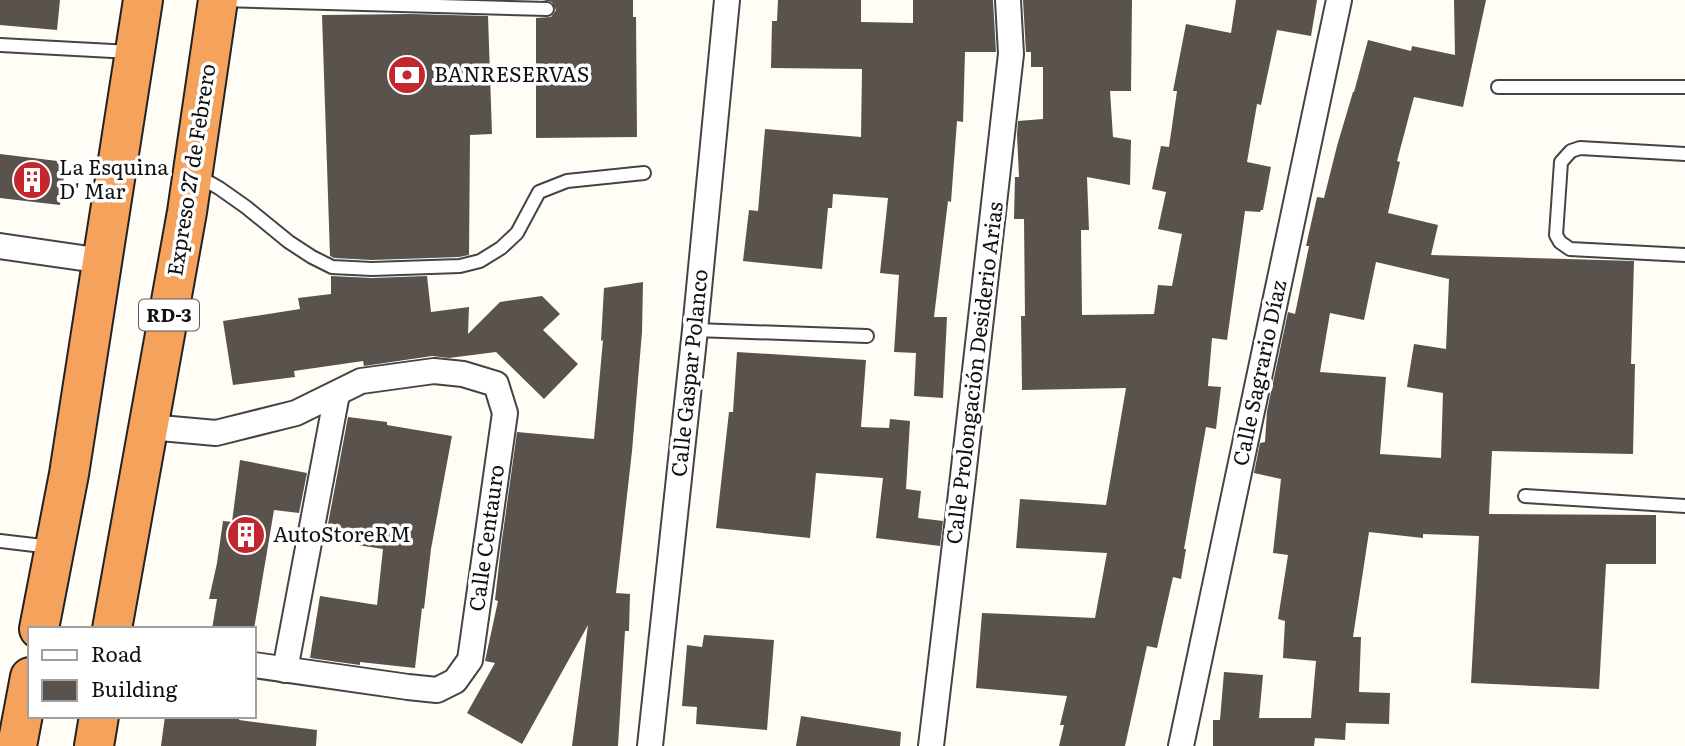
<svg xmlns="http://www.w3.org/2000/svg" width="1685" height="746" font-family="Literata,serif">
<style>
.building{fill:#5a524d;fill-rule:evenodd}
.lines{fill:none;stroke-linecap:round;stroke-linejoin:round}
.service-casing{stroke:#444;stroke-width:16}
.minor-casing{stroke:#444;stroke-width:28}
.motorway-casing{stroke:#222;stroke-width:42}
.service{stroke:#fff;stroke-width:12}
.minor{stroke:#fff;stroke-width:24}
.motorway{stroke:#f5a25d;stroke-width:38}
.labels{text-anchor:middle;stroke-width:7;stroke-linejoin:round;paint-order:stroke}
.shield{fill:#fff;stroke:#585858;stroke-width:2}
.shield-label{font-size:19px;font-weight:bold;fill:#111}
.poi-label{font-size:21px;fill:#111;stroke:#fff;text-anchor:start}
.street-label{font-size:21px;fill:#111;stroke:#fff}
</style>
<rect width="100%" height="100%" fill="#fffdf5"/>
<g class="building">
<path d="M 0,0 L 60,0 L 57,30 L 0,25 Z"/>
<path d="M 542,0 L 633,0 L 633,17 L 636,17 L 637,137 L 536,138 L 536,18 L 551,17 L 556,10 L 552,2 Z"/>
<path d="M 778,0 L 861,0 L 861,22 L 913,23 L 913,0 L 993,0 L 996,52 L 965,52 L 963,122 L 957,121 L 951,202 L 948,201 L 934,317 L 947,317 L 943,398 L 914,396 L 916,353 L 894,352 L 899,275 L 880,273 L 888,198 L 833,194 L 832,208 L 828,208 L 822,269 L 743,261 L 749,210 L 758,211 L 765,129 L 861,137 L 862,69 L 771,68 L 772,21 L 777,21 Z"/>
<path d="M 1023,0 L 1132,0 L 1131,91 L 1110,91 L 1113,137 L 1131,140 L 1130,185 L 1087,177 L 1089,230 L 1081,230 L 1082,315 L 1154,314 L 1158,285 L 1172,286 L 1182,234 L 1158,229 L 1166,192 L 1152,189 L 1161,146 L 1169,147 L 1177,91 L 1173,91 L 1186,24 L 1231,33 L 1236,0 L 1317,0 L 1311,36 L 1277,30 L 1261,105 L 1257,104 L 1247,162 L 1271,167 L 1263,210 L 1261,210 L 1260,212 L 1245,211 L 1227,340 L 1212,338 L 1208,386 L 1221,387 L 1216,429 L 1206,427 L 1184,549 L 1186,549 L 1181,579 L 1173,577 L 1157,648 L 1147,646 L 1125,746 L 1059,746 L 1064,725 L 1060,725 L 1067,696 L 976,688 L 982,613 L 1095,618 L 1107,553 L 1016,548 L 1020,499 L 1106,505 L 1126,388 L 1022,390 L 1021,316 L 1025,316 L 1024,219 L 1014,219 L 1015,177 L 1019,177 L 1017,134 L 1018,121 L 1043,119 L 1043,67 L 1031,67 L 1031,52 L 1026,52 Z"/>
<path d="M 1454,0 L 1486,0 L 1463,107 L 1414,97 L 1397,161 L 1400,162 L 1388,213 L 1438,225 L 1431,255 L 1634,261 L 1631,364 L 1635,364 L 1633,454 L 1492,451 L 1489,514 L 1656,515 L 1656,564 L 1606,564 L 1599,689 L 1471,683 L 1479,536 L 1423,534 L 1423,538 L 1369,532 L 1353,637 L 1361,637 L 1359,692 L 1390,693 L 1389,724 L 1346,723 L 1345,740 L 1315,738 L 1314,746 L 1213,746 L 1213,720 L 1220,720 L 1224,672 L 1263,675 L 1259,718 L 1311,718 L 1316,661 L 1283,658 L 1285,621 L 1278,619 L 1288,555 L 1273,553 L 1281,479 L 1254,473 L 1260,443 L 1265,442 L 1267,411 L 1288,312 L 1295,314 L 1309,246 L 1306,246 L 1317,197 L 1324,198 L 1337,146 L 1353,92 L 1354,92 L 1368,40 L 1411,51 L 1412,46 L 1455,55 ZM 1376,262 L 1449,279 L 1446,349 L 1414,344 L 1407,387 L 1443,393 L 1441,458 L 1380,454 L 1386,377 L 1320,372 L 1330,313 L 1364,320 Z"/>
<path d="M 411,14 L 488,16 L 492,134 L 470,135 L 469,255 L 459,257 L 372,260 L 334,258 L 330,256 L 322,15 Z"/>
<path d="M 0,154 L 66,162 L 60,205 L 0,198 Z"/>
<path d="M 331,276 L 372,278 L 427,276 L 431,312 L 469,307 L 468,334 L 500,302 L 542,296 L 560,314 L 543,330 L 578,364 L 544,399 L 496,352 L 449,358 L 432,356 L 364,366 L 363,361 L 294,371 L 295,377 L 233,385 L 223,321 L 300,309 L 298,298 L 331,294 Z"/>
<path d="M 643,282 L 642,332 L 632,451 L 616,593 L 630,594 L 629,631 L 625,631 L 618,746 L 572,746 L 588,625 L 522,744 L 467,713 L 495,663 L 485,661 L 498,601 L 495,600 L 501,547 L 517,432 L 594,439 L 603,340 L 601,341 L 604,288 Z"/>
<path d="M 737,352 L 866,360 L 861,427 L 889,428 L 890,419 L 910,421 L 906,489 L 921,491 L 918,518 L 943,521 L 940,546 L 876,538 L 883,478 L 816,473 L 810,538 L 716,528 L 729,412 L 733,412 Z"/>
<path d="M 348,417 L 387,422 L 387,425 L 452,436 L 431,549 L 424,609 L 422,608 L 415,668 L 360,662 L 360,665 L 310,658 L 320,596 L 377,605 L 383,549 L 325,540 Z"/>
<path d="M 240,460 L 307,473 L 299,513 L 274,510 L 254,629 L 212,629 L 217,599 L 209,599 L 217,563 L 223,521 L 232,522 Z"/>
<path d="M 704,635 L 774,640 L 767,730 L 696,724 L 697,707 L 682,706 L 687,645 L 702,647 Z"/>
<path d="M 165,716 L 240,716 L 239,720 L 317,730 L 316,746 L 161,746 Z"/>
<path d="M 801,716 L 901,732 L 900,746 L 796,746 Z"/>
</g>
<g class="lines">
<defs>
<g id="service">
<path d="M 222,0 L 547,9"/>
<path d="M 0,45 L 131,52"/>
<path d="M 1498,87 L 1685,87"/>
<path d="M 1685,154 L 1580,148 L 1571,151 L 1561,162 L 1556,235 L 1560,242 L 1570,249 L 1685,255"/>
<path d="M 196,175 L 219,188 L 246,207 L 289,242 L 312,257 L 332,267 L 372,269 L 460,266 L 480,261 L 501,248 L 517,233 L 539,192 L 567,181 L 644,173"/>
<path d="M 695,330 L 867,336"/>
<path d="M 1525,496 L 1685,506"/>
<path d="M 0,541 L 51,547"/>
</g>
<g id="minor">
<path d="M 0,246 L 103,261"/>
<path d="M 149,427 L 216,433 L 296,413 L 361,381 L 434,371 L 463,374 L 496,384 L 505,413 L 470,660 L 455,681 L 437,690 L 408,687 L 254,665"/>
<path d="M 285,670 L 337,394"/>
<path d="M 650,746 L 695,330 L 727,0"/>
<path d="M 931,746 L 962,485 L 1011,54 L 1008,0"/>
<path d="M 1181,746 L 1339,0"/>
</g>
<g id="motorway">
<path d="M 39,629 L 69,474 L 143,0"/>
<path d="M 112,629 L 187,212 L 218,0"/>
<path d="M 17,746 L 30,677"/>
<path d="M 94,746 L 99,716"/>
</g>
</defs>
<use href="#service" class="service-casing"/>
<use href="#minor" class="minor-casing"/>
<use href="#motorway" class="motorway-casing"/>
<use href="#service" class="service"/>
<use href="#minor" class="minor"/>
<use href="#motorway" class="motorway"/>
</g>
<defs>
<symbol id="bank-disc" viewBox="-11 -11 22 22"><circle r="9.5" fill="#c4262e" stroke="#fff"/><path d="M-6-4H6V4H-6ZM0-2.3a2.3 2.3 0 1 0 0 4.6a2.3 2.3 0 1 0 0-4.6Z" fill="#fff"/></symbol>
<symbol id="building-disc" viewBox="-11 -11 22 22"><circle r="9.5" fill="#c4262e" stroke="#fff"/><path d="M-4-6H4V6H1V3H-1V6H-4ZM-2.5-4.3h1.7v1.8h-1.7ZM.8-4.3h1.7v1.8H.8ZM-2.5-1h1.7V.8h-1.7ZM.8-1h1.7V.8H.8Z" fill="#fff"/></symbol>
</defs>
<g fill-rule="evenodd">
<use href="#bank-disc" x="385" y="53" width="44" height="44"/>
<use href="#building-disc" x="10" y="158" width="44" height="44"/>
<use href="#building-disc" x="224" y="513" width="44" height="44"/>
</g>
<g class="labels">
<rect class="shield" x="139" y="299.5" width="60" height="31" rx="5"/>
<g class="shield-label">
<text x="169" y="322">RD-3</text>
</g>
<g class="poi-label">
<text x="434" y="82">BANRESERVAS</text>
<text x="59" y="175">La Esquina<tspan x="59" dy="24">D' Mar</tspan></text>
<text x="273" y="542">AutoStoreRM</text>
</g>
<g class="street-label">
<text transform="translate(192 170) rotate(-81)" y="7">Expreso 27 de Febrero</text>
<text transform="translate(690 373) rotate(-84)" y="7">Calle Gaspar Polanco</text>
<text transform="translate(975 373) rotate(-83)" y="7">Calle Prolongación Desiderio Arias</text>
<text transform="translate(1260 373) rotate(-78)" y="7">Calle Sagrario Díaz</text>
<text transform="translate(487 538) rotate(-82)" y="7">Calle Centauro</text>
</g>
</g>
<rect x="28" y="627" width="228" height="91" fill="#ffffff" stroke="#a0a0a0" stroke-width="2"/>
<rect x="42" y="650" width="35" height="10" fill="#ffffff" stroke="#a0a0a0" stroke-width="2"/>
<text x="91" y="662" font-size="21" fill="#111111">Road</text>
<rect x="42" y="680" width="35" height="21" fill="#5a524d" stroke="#a0a0a0" stroke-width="2"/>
<text x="91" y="697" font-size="21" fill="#111111">Building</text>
</svg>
